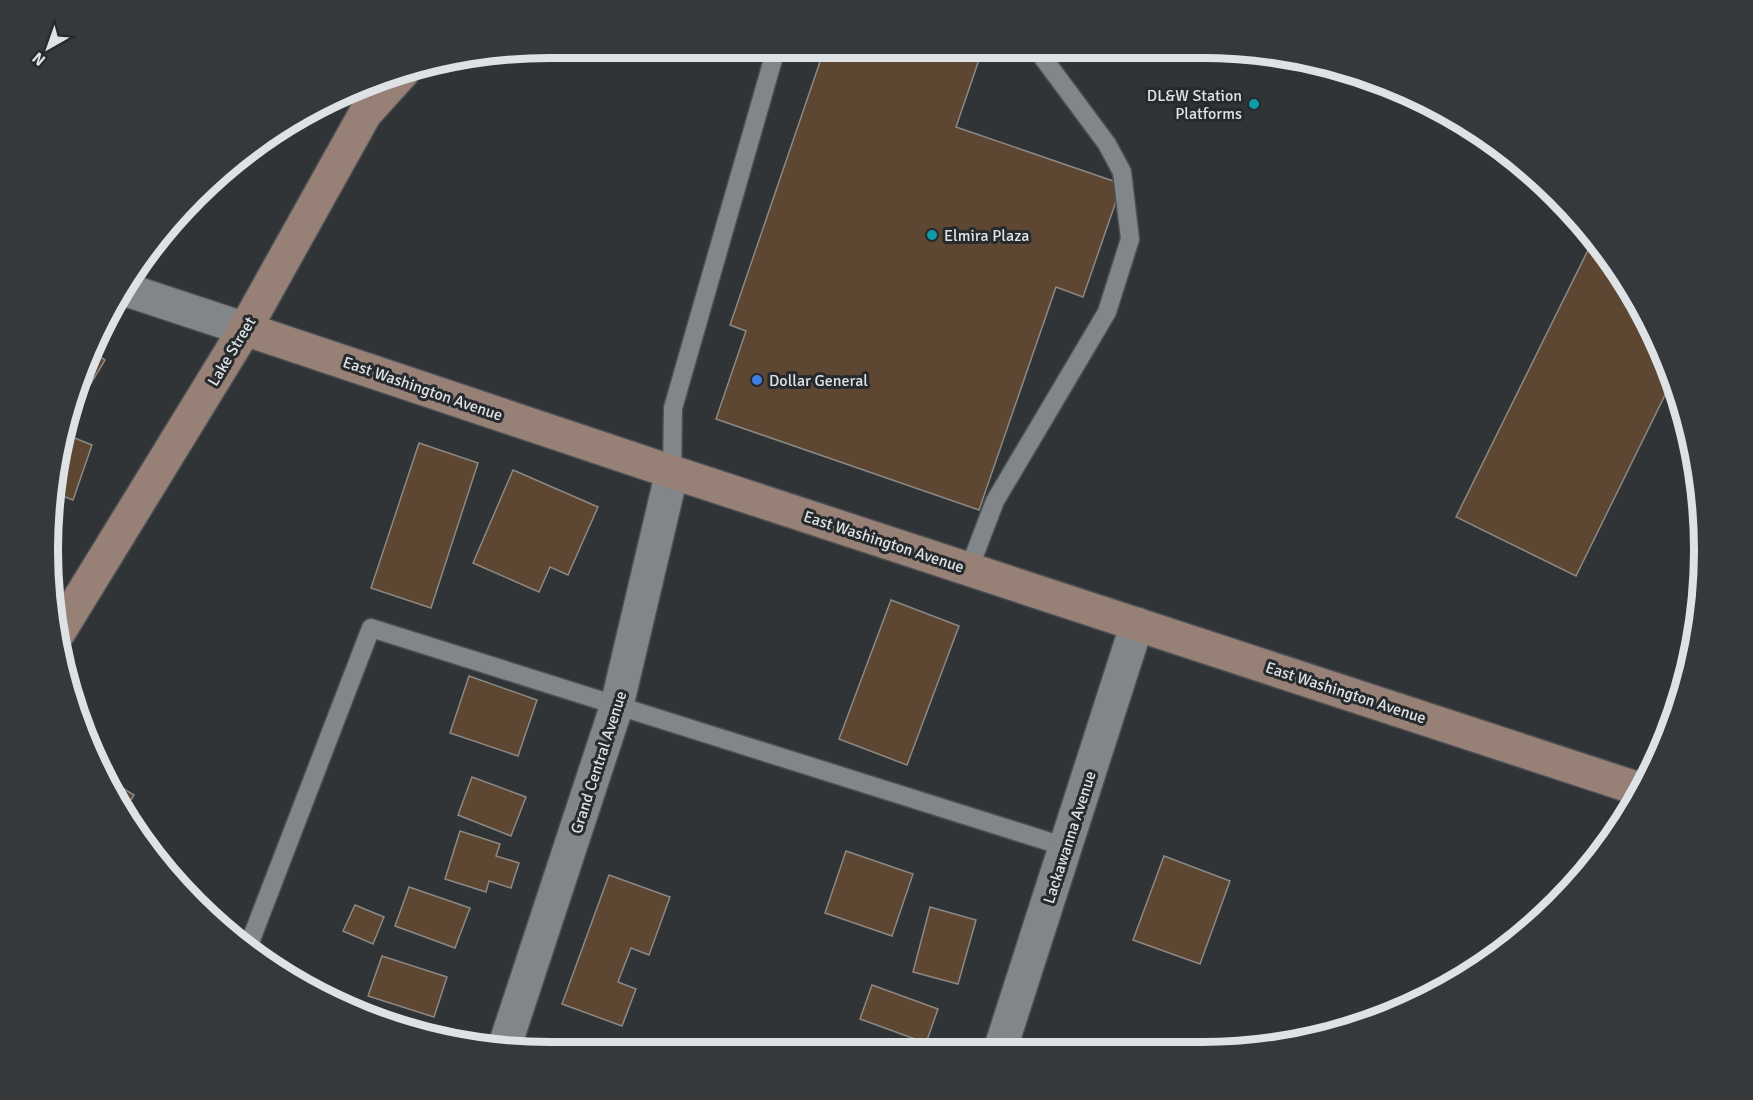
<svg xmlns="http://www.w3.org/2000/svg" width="1753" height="1100" font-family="Signika,sans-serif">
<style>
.building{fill:#5d4733;stroke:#8c8884;stroke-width:1.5}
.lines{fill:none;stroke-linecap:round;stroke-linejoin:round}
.lane-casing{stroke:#4c4f52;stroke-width:21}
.street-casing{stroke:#4c4f52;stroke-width:36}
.secondary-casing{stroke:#4c4f52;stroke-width:36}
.lane{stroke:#81868a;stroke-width:18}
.street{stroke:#81868a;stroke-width:33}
.secondary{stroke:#978177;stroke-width:33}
.culture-dot{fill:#0f9aa8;stroke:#262a2d;stroke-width:2}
.shop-dot{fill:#3f7fe0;stroke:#262a2d;stroke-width:2}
.labels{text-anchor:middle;stroke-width:6;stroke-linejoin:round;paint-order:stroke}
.poi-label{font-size:16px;fill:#dfe2e4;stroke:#262a2d;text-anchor:start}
.street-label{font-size:16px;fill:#dfe2e4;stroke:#262a2d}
.rim{fill:none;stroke:#dfe2e4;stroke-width:8}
</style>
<rect width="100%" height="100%" fill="#303437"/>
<g class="building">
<path d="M 824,50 L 982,51 L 956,127 L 1122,184 L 1083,297 L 1056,287 L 979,510 L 716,419 L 746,331 L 730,325 Z"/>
<path d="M 1594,238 L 1638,299 L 1680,395 L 1668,389 L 1576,576 L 1456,517 Z"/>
<path d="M 94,353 L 105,360 L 72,415 L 75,388 Z"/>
<path d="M 67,435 L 92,445 L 73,500 L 57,494 Z"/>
<path d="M 419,443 L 478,463 L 431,608 L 371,588 Z"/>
<path d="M 513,470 L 598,507 L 568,575 L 550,567 L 539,592 L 473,563 Z"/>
<path d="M 891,600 L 959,626 L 907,765 L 839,739 Z"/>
<path d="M 469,676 L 537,700 L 518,756 L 450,733 Z"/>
<path d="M 472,777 L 526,797 L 511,836 L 458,815 Z"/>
<path d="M 111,781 L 134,795 L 124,810 Z"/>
<path d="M 460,831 L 500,844 L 496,856 L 519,863 L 511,888 L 489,881 L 486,892 L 445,879 Z"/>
<path d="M 846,851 L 913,874 L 892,936 L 825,913 Z"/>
<path d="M 1164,856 L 1230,881 L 1200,964 L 1133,940 Z"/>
<path d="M 609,875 L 670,897 L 649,955 L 631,948 L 618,982 L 636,989 L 622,1026 L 562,1004 Z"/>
<path d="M 409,887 L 470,908 L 455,948 L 395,926 Z"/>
<path d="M 355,905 L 384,917 L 373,944 L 343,931 Z"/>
<path d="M 930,907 L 976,920 L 958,984 L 913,972 Z"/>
<path d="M 382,956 L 447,977 L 434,1017 L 368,996 Z"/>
<path d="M 872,985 L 938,1009 L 926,1043 L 860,1019 Z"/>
</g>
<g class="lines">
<defs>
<g id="lane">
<path d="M 672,472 L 673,408 L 776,49"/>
<path d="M 969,569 L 995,501 L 1107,312 L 1130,239 L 1122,172 L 1107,144 L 1038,51"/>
<path d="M 247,950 L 371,628 L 1066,847"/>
</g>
<g id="street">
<path d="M 127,290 L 245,329"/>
<path d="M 504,1048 L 617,705 L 672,472"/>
<path d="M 1000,1050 L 1137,624"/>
</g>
<g id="secondary">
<path d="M 245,329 L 672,472 L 1642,790"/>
<path d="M 59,632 L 245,329 L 365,114 L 403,72"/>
</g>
</defs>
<use href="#lane" class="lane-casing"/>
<use href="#street" class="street-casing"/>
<use href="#secondary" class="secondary-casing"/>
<use href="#lane" class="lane"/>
<use href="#street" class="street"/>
<use href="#secondary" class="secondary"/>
</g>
<g class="culture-dot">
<circle cx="1254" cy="104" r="6"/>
<circle cx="932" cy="235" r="6"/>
</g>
<circle class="shop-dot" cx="757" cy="380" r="6"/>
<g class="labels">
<g class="poi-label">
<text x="1242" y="101" text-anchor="end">DL&amp;W Station<tspan x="1242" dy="18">Platforms</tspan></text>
<text x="944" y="241">Elmira Plaza</text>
<text x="769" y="386">Dollar General</text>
</g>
<g class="street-label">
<text transform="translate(231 351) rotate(-59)" y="6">Lake Street</text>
<text transform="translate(423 388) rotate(19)" y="6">East Washington Avenue</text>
<text transform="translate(884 541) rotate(18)" y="6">East Washington Avenue</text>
<text transform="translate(1346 692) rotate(18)" y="6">East Washington Avenue</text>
<text transform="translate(598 762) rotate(-72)" y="6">Grand Central Avenue</text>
<text transform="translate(1069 837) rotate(-72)" y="6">Lackawanna Avenue</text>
</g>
</g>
<path d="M0 0H1753V1100H0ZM550 58H1202A492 492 0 0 1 1694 550V550A492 492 0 0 1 1202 1042H550A492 492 0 0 1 58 550V550A492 492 0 0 1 550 58Z" fill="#35393c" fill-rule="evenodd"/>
<path class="rim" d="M550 58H1202A492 492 0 0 1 1694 550V550A492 492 0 0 1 1202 1042H550A492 492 0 0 1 58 550V550A492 492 0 0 1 550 58Z"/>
<g transform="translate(48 48) rotate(220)" stroke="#262a2d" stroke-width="4.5" paint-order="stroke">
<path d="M0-4.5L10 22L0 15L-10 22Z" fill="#dfe2e4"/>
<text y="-9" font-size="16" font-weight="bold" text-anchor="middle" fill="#dfe2e4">N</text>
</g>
</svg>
